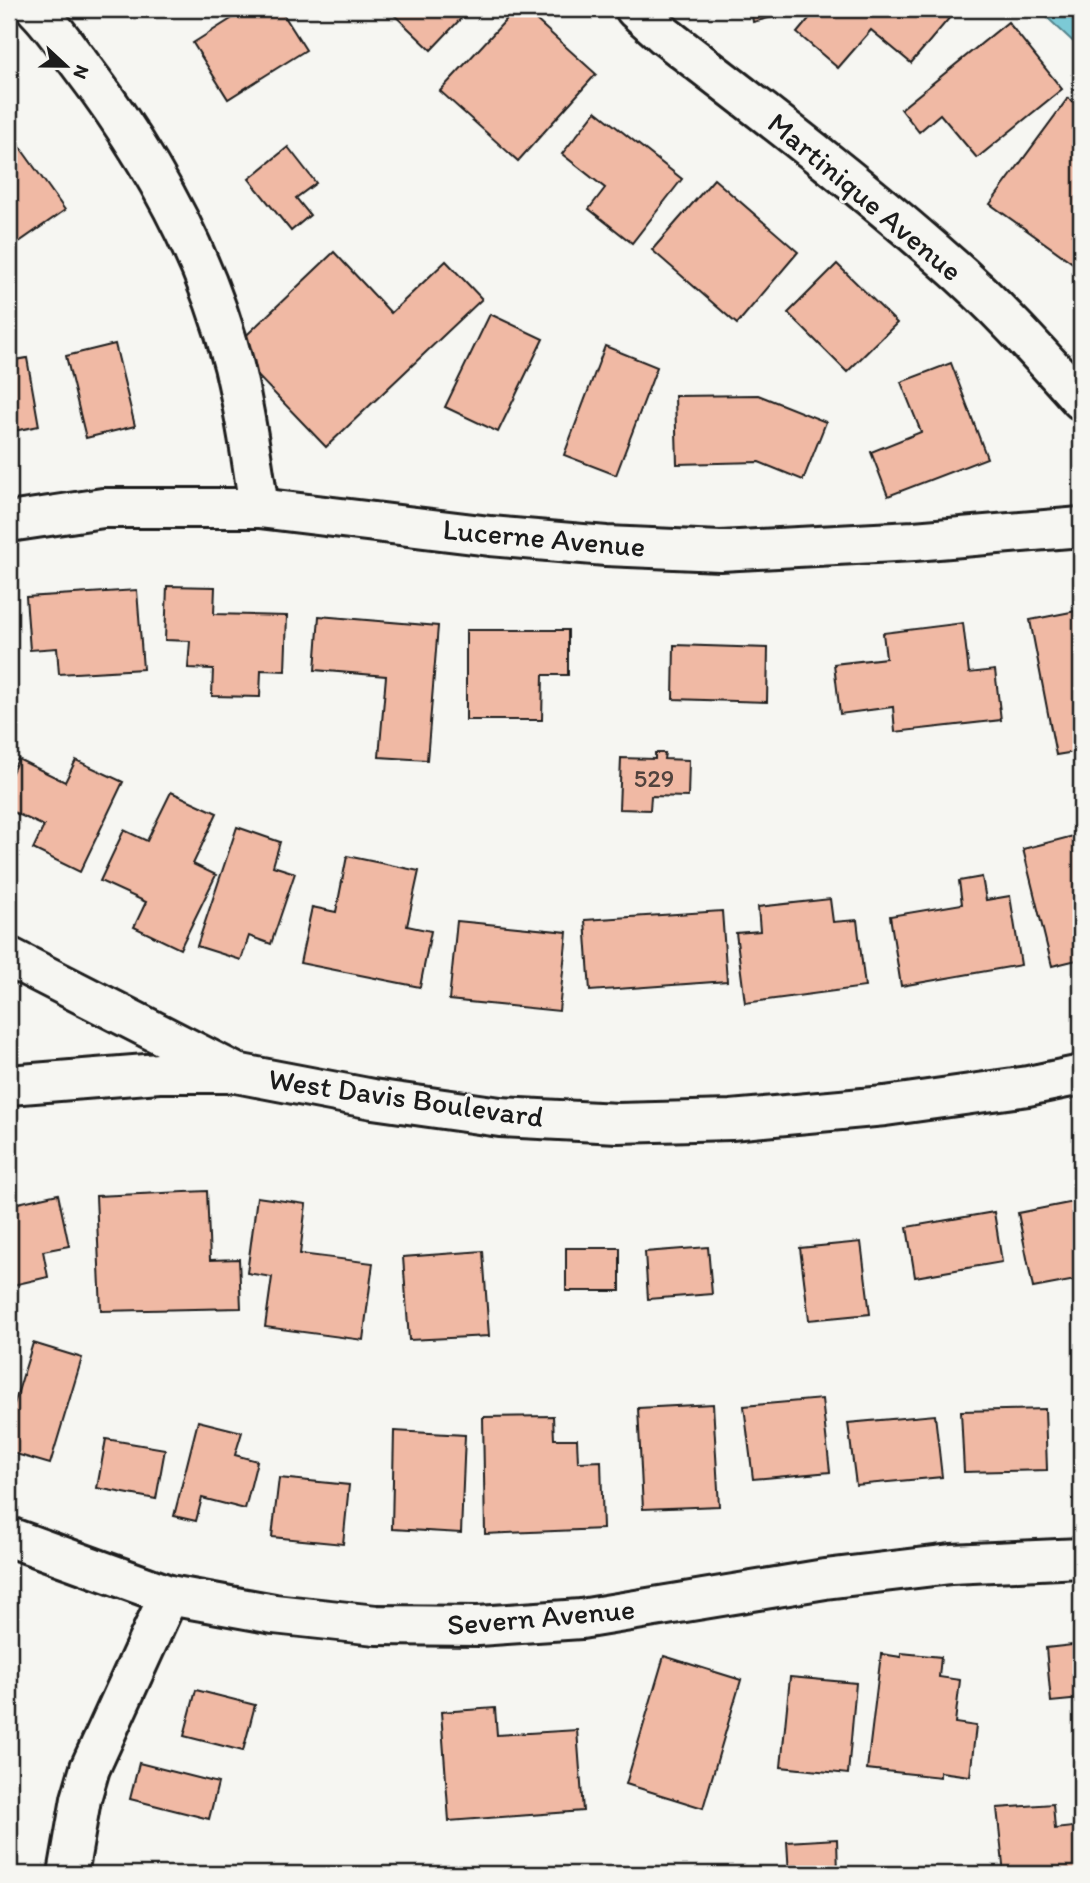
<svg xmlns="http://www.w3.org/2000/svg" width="1090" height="1883" font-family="Itim,sans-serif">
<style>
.water{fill:#7bcad6;stroke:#55848c;stroke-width:2}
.building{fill:#f0b9a4;stroke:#1c1c1c;stroke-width:2}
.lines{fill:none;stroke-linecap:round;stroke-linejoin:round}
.minor-casing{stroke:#1c1c1c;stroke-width:44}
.minor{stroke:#f6f6f2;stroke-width:38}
.labels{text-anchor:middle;stroke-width:6;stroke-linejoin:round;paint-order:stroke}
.number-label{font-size:26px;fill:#51433e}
.street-label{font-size:30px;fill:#1c1c1c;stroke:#f6f6f2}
</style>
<rect width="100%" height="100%" fill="#f6f6f2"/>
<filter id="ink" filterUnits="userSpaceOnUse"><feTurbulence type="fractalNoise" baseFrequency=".0143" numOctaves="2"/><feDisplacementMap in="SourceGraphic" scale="14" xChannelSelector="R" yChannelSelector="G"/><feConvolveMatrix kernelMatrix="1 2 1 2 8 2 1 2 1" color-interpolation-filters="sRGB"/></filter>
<g filter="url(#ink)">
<path class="water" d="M 1038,9 L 1081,9 L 1081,49 Z"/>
<g class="building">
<path d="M 247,9 L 280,9 L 306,50 L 228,99 L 193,43 Z"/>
<path d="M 388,9 L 470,9 L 431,50 Z"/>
<path d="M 516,9 L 524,9 L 596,74 L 518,161 L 440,91 Z"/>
<path d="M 751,9 L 804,9 L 753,22 Z"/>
<path d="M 817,9 L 957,9 L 911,63 L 871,30 L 838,68 L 797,33 Z"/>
<path d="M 1008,22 L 1062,89 L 977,158 L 940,114 L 919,132 L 901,109 Z"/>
<path d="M 1068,98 L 1081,108 L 1081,260 L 1077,266 L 990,204 Z"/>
<path d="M 596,111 L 682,179 L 632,243 L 589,209 L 605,188 L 562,154 Z"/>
<path d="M 9,132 L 65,210 L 9,249 Z"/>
<path d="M 288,147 L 316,183 L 296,198 L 310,215 L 291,231 L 249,179 Z"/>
<path d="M 714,179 L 798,252 L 737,324 L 652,250 Z"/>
<path d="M 334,252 L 391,313 L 446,261 L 482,299 L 326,447 L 232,349 Z"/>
<path d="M 837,264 L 897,323 L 847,372 L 788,313 Z"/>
<path d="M 490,314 L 543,339 L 498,432 L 445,407 Z"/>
<path d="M 115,344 L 135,426 L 86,438 L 66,356 Z"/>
<path d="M 605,346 L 657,367 L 616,475 L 564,455 Z"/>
<path d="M 27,358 L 39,426 L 9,432 L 9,361 Z"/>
<path d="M 951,363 L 987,458 L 888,496 L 871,452 L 921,432 L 901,382 Z"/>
<path d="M 758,395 L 826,422 L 803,480 L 759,462 L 677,464 L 675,396 Z"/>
<path d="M 167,586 L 215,587 L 214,614 L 287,616 L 285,671 L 261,670 L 260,697 L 212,696 L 213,669 L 188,668 L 190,641 L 165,640 Z"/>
<path d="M 137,590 L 143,669 L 59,674 L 57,648 L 30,650 L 26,597 Z"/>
<path d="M 1081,610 L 1081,751 L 1056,755 L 1030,620 Z"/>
<path d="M 319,616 L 438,626 L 427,760 L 379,757 L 386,676 L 315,670 Z"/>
<path d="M 963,623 L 969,673 L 995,670 L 1001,720 L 895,732 L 893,707 L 840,714 L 834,664 L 886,658 L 883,633 Z"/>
<path d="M 466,630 L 568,630 L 568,675 L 543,675 L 542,720 L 466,720 Z"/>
<path d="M 674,645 L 768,648 L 767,702 L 673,699 Z"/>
<path d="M 655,753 L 665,753 L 664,759 L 689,760 L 688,797 L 651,796 L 650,810 L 619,809 L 621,758 L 655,759 Z"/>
<path d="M 18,759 L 65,782 L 76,760 L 123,782 L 80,872 L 33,849 L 44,826 L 9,810 L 9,779 Z"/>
<path d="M 171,792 L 217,813 L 193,864 L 216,875 L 180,949 L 134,927 L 146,902 L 100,881 L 124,830 L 147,841 Z"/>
<path d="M 237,827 L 280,842 L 273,866 L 295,873 L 271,944 L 249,936 L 241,960 L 197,946 Z"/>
<path d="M 1081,834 L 1081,959 L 1052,966 L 1023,849 Z"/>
<path d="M 347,856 L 419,871 L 407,926 L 431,931 L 420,987 L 300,963 L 312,907 L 336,912 Z"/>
<path d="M 982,877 L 986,900 L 1010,896 L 1021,965 L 901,986 L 890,916 L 962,904 L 959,881 Z"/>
<path d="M 830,899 L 833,922 L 857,920 L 865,987 L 745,1003 L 736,933 L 760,931 L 758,907 Z"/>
<path d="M 722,911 L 727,981 L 590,991 L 585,920 Z"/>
<path d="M 457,921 L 567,932 L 559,1011 L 449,1000 Z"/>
<path d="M 207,1191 L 210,1260 L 239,1259 L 241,1308 L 101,1311 L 96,1196 Z"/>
<path d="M 58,1194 L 69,1246 L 43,1251 L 48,1277 L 9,1286 L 9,1205 Z"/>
<path d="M 257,1197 L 306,1204 L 300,1254 L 373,1263 L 363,1340 L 265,1327 L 272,1277 L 247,1273 Z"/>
<path d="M 1074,1202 L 1081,1238 L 1081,1279 L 1033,1288 L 1018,1213 Z"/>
<path d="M 994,1212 L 1002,1262 L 915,1277 L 907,1227 Z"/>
<path d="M 861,1242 L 870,1314 L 809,1320 L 800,1248 Z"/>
<path d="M 708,1247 L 712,1294 L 648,1299 L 645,1252 Z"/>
<rect x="566" y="1248" width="54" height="43"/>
<path d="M 483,1251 L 489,1336 L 409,1340 L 403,1257 Z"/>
<path d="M 33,1343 L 82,1358 L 50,1464 L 9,1452 L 9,1421 Z"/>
<path d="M 822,1399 L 830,1472 L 753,1479 L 744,1406 Z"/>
<path d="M 713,1404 L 719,1506 L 643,1509 L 638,1408 Z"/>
<path d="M 1045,1409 L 1047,1470 L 964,1472 L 961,1411 Z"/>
<path d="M 935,1415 L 942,1477 L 856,1485 L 848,1423 Z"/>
<path d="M 553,1416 L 554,1439 L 577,1439 L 578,1462 L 601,1461 L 603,1529 L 485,1534 L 483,1417 Z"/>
<path d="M 198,1421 L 242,1432 L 235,1455 L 257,1461 L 245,1509 L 202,1498 L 196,1521 L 174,1516 Z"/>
<path d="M 394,1431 L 465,1435 L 461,1533 L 392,1529 Z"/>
<path d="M 106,1439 L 165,1449 L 156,1499 L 97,1488 Z"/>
<path d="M 279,1478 L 349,1485 L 343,1544 L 272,1537 Z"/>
<path d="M 1081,1644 L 1081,1699 L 1051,1702 L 1046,1648 Z"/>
<path d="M 901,1653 L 941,1657 L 939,1677 L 960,1680 L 955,1723 L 976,1726 L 970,1776 L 940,1772 L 940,1777 L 867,1769 L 881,1654 L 901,1657 Z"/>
<path d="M 664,1656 L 741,1680 L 703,1808 L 626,1784 Z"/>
<path d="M 790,1677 L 856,1683 L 848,1774 L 781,1767 Z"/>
<path d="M 196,1690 L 255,1705 L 243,1751 L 184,1736 Z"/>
<path d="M 495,1708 L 497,1735 L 577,1730 L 583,1811 L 449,1821 L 441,1712 Z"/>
<path d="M 139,1763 L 218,1783 L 209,1819 L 130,1799 Z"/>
<path d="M 1053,1804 L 1055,1829 L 1081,1826 L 1081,1874 L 1004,1874 L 997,1808 Z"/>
<path d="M 837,1839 L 838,1874 L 789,1874 L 787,1842 Z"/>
</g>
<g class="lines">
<defs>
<g id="minor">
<path d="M 36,9 C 52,25 65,45 79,63 C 148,153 206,255 234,366 C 245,412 252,460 259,508"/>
<path d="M 635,9 L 664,35 C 758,108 854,180 943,259 C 993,302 1037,351 1081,400"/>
<path d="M 9,522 L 103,508 L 259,508 L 490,536 L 606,546 L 720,551 L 914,541 L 1081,527"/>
<path d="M 9,957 L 236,1073 L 373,1099 L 500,1117 L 618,1123 L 731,1120 L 885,1106 L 1028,1086 L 1081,1075"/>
<path d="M 9,1085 L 159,1073 L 227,1073"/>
<path d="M 9,1537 L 169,1595 L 274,1614 L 376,1625 L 478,1626 L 581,1619 L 825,1579 L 951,1564 L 1081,1558"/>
<path d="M 68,1874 L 81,1799 L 90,1768 L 169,1595"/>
</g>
</defs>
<use href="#minor" class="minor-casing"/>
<use href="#minor" class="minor"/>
</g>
</g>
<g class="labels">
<g class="number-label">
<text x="654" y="787">529</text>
</g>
<g class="street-label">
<text transform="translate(865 197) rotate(40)" y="10">Martinique Avenue</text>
<text transform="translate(544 538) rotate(5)" y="10">Lucerne Avenue</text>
<text transform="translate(406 1098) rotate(8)" y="10">West Davis Boulevard</text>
<text transform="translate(541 1617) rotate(-5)" y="10">Severn Avenue</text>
</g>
</g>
<rect width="1090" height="1883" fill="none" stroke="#f6f6f2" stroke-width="35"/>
<rect x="18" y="18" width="1055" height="1848" fill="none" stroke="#1c1c1c" stroke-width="2.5" filter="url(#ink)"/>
<g transform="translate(66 66) rotate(112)" stroke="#f6f6f2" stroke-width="5" paint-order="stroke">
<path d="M0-5L12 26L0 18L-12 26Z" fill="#1c1c1c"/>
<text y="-10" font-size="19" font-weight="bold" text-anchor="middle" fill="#1c1c1c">N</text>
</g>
</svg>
